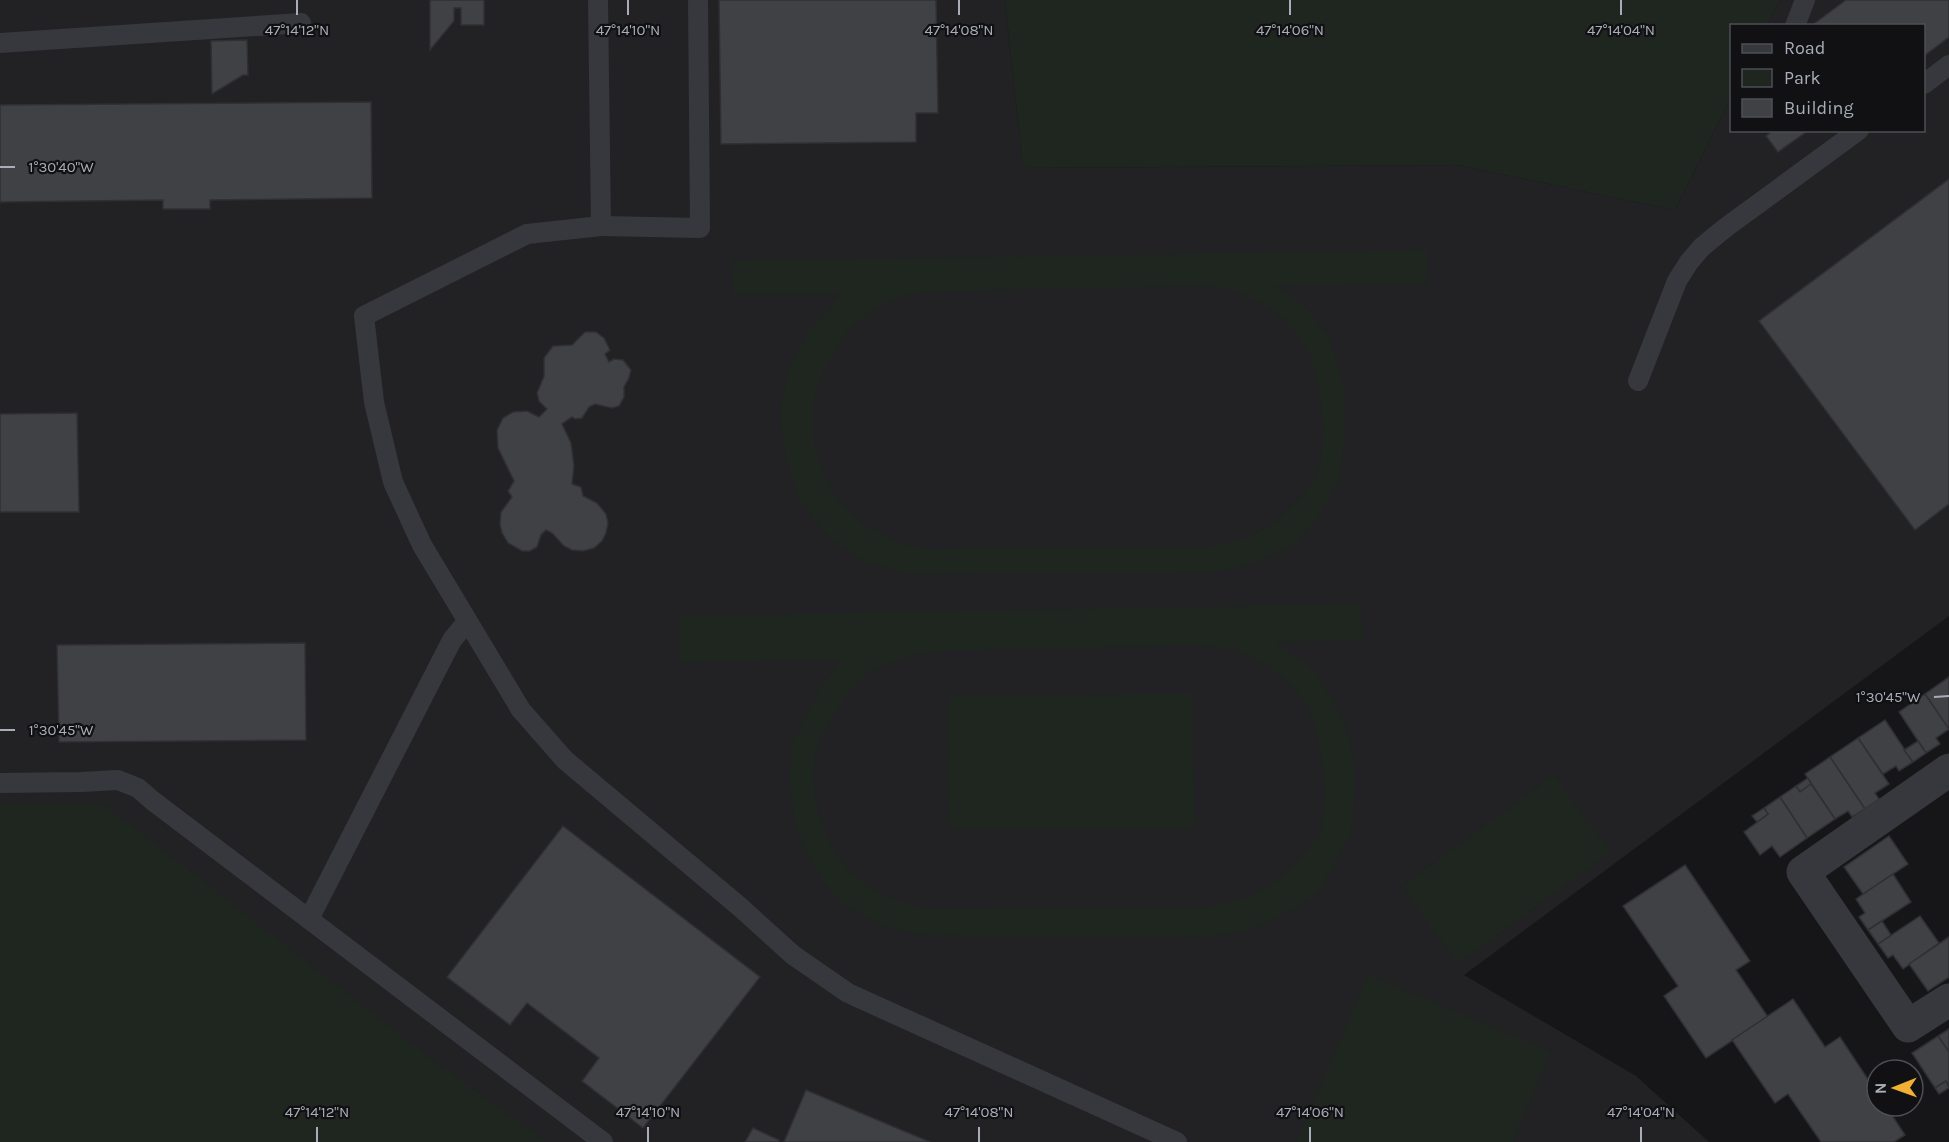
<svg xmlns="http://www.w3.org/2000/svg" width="1949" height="1142" font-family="Karla,sans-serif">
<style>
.built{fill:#222225}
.green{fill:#1e261f;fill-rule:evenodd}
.building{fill:#404145;stroke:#303034;stroke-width:1.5}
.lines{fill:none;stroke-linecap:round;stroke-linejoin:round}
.service{stroke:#37383d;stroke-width:20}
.minor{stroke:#37383d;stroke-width:33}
.ticks{fill:none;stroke:#a8adb8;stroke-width:2}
.ticks-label{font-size:15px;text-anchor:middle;fill:#a8adb8;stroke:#111113;stroke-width:4.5;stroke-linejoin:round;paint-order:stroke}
</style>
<rect width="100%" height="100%" fill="#161618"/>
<path class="built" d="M 0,0 L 1005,0 L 1023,168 L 1456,165 L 1675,210 L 1731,97 L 1732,130 L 1924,130 L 1924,26 L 1767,25 L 1780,0 L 1949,0 L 1949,616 L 1464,975 L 1636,1076 L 1709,1142 L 0,1142 Z"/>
<g class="green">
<path d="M 1005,0 L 1780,0 L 1767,25 L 1732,26 L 1731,97 L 1675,210 L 1456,165 L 1023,168 Z"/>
<path d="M 1427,250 L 1427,284 L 1275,286 L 1304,304 L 1328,335 L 1345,391 L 1345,436 L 1339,479 L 1320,514 L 1296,544 L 1259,561 L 1224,571 L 1180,573 L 909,574 L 865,562 L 828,536 L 800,500 L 786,459 L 780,414 L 789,367 L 807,334 L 841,294 L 734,295 L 732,261 ZM 1198,286 C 1209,287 1220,287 1230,289 C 1239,290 1247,297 1255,300 C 1304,325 1319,363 1322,416 C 1324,438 1324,463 1312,483 C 1299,504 1270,529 1246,537 C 1234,542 1220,544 1207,547 L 925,549 L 897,542 L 860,522 L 841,503 L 823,474 L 813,440 L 813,403 L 822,373 L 849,329 L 875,309 L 904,295 L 938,291 Z"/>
<path d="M 1361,604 L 1362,641 L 1275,642 L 1316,672 L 1346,725 L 1355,763 L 1355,796 L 1350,835 L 1318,893 L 1285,914 L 1250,930 L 1206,938 L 921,935 L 881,925 L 842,904 L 816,871 L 797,832 L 789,787 L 791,745 L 821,687 L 842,660 L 679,662 L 678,616 ZM 1200,645 L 1234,649 L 1270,667 L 1295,689 L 1308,706 L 1317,733 L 1323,766 L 1325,791 L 1322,827 L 1313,844 L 1296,863 L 1275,883 L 1249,897 L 1209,907 L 926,909 C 904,903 878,895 860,880 C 826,851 811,808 814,764 C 816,743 828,723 839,706 C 849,690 862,676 878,668 C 899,657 917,654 940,651 Z"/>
<path d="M 1192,693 L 1195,828 L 949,828 L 948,696 Z"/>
<path d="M 1554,775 L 1610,852 L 1458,964 L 1402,886 Z"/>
<path d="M 104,804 L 421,1051 L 546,1142 L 0,1142 L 0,804 Z"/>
<path d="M 1368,974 L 1551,1052 L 1513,1142 L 1296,1142 Z"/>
</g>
<g class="building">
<path d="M 430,0 L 484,0 L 484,25 L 461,25 L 461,8 L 454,8 L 454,21 L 430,50 Z"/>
<path d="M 719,0 L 936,0 L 938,113 L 916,113 L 916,142 L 721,144 Z"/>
<path d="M 1846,0 L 1949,0 L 1949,37 L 1924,56 L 1924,26 L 1816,26 L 1815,23 Z"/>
<path d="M 247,40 L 248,75 L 243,75 L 212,94 L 211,41 Z"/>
<path d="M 371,102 L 372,198 L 210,200 L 210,209 L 163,209 L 163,200 L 0,202 L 0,105 Z"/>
<path d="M 1774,130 L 1809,130 L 1778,152 L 1766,136 Z"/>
<path d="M 1949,179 L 1949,504 L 1915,530 L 1759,321 Z"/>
<path d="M 585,332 L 596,332 L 604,338 L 610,350 L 605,354 L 609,362 L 614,359 L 623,360 L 631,370 L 629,378 L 624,387 L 624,397 L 619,406 L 612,408 L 595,404 L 589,407 L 582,418 L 575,419 L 572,417 L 562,424 L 571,443 L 574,466 L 572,484 L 581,487 L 583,496 L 597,503 L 606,514 L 608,523 L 606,533 L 602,541 L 594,548 L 583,551 L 572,550 L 564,546 L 552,533 L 546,530 L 541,535 L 537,547 L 530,551 L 522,551 L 508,543 L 502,533 L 500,524 L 501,512 L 512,497 L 508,491 L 514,481 L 498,448 L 497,430 L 503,418 L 513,412 L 527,411 L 539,417 L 547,409 L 539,401 L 537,393 L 544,376 L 544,358 L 553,346 L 572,345 Z"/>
<path d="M 77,413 L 79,512 L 0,512 L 0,414 Z"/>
<path d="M 305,643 L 306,740 L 59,742 L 57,645 Z"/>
<path d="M 1949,677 L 1949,730 L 1925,694 Z"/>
<path d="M 1925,694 L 1949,729 L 1936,738 L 1940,744 L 1926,753 L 1899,712 Z"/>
<path d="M 1885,720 L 1913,762 L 1899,771 L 1896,766 L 1883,774 L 1858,738 Z"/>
<path d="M 1858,738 L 1889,784 L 1875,793 L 1879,799 L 1865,809 L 1830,757 Z"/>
<path d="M 1918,741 L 1926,753 L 1913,762 L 1904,750 Z"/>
<path d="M 1830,757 L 1865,809 L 1852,817 L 1848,811 L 1835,819 L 1805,774 Z"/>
<path d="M 1808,778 L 1811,784 L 1800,792 L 1796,786 Z"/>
<path d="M 1811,784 L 1835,819 L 1807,838 L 1780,797 L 1796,786 L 1800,792 Z"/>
<path d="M 1780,797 L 1807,838 L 1780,857 L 1772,846 L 1760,855 L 1744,832 L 1768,814 L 1764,808 Z"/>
<path d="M 1764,808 L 1768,814 L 1757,822 L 1752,816 Z"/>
<path d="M 563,826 L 760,977 L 643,1128 L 582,1081 L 599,1058 L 527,1003 L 510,1025 L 447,977 Z"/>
<path d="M 1889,836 L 1908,864 L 1863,894 L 1844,867 Z"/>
<path d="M 1685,865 L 1750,961 L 1736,970 L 1768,1017 L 1706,1058 L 1664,996 L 1678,986 L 1623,906 Z"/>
<path d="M 1893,874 L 1911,902 L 1868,930 L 1859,917 L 1865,913 L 1856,899 Z"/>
<path d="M 1920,916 L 1939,943 L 1903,969 L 1893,955 L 1888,958 L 1878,944 Z"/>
<path d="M 1882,921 L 1891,935 L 1878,944 L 1868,930 Z"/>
<path d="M 1949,937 L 1949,977 L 1928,991 L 1909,964 Z"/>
<path d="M 1793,999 L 1825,1047 L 1840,1037 L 1877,1093 L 1877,1106 L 1886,1106 L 1905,1135 L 1894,1142 L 1821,1142 L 1788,1094 L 1775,1103 L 1732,1040 Z"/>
<path d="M 1949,1029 L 1949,1052 L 1938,1036 Z"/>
<path d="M 1938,1036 L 1949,1052 L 1949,1086 L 1946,1081 L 1935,1088 L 1912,1053 Z"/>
<path d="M 1946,1081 L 1949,1088 L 1939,1094 L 1935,1088 Z"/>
<path d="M 806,1090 L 930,1142 L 784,1142 Z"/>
<path d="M 753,1128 L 779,1140 L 778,1142 L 745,1142 Z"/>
</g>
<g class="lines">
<g class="service">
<path d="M 598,0 L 601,226 L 700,228 L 698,0"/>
<path d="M 1795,26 L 1805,0"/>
<path d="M 0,43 L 301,23"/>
<path d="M 1924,84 L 1949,65"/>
<path d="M 601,226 L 527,234 L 364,316 L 374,402 L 393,482 L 422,545 L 521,710 L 565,760 L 740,907 L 793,955 L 848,993 L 1177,1142"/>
<path d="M 1638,381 L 1677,281 L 1689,262 L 1702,247 L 1725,228 L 1859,130"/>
<path d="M 0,783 L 81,782 L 118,780 L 138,788 L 153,801 L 603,1142"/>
<path d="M 309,919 L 452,640 L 467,622"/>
</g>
<path class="minor" d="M 1949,770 L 1803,872 L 1908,1026 L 1949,1000"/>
</g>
<path class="ticks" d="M 297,0 L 297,15M 628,0 L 628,15M 959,0 L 959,15M 1290,0 L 1290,15M 1621,0 L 1621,15M 0,167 L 15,167M 1934,697 L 1949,696M 0,730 L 15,730M 317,1127 L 317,1142M 648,1127 L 648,1142M 979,1127 L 979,1142M 1310,1127 L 1310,1142M 1641,1127 L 1641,1142"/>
<g class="ticks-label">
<text x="297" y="35">47°14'12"N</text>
<text x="628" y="35">47°14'10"N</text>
<text x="959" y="35">47°14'08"N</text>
<text x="1290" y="35">47°14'06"N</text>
<text x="1621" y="35">47°14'04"N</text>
<text x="61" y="172">1°30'40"W</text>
<text x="1888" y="702">1°30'45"W</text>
<text x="61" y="735">1°30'45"W</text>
<text x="317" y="1117">47°14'12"N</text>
<text x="648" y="1117">47°14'10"N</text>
<text x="979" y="1117">47°14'08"N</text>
<text x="1310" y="1117">47°14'06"N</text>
<text x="1641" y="1117">47°14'04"N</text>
</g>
<rect x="1730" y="24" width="195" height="108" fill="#111113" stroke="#4d4f55" stroke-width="1.5"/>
<rect x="1742" y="44" width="30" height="9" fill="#37383d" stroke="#4d4f55" stroke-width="1.5"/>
<text x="1784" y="54" font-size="18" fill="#a8adb8">Road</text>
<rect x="1742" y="69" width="30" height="18" fill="#1e261f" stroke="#4d4f55" stroke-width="1.5"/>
<text x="1784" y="84" font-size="18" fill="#a8adb8">Park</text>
<rect x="1742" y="99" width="30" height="18" fill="#404145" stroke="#4d4f55" stroke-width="1.5"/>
<text x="1784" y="114" font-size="18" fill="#a8adb8">Building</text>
<g transform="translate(1895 1088) rotate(269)"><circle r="28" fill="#111113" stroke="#4d4f55" stroke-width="1.5"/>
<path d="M0-4.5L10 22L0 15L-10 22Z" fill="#f2b134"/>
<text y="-9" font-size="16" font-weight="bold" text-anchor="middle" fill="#a8adb8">N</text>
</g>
</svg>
